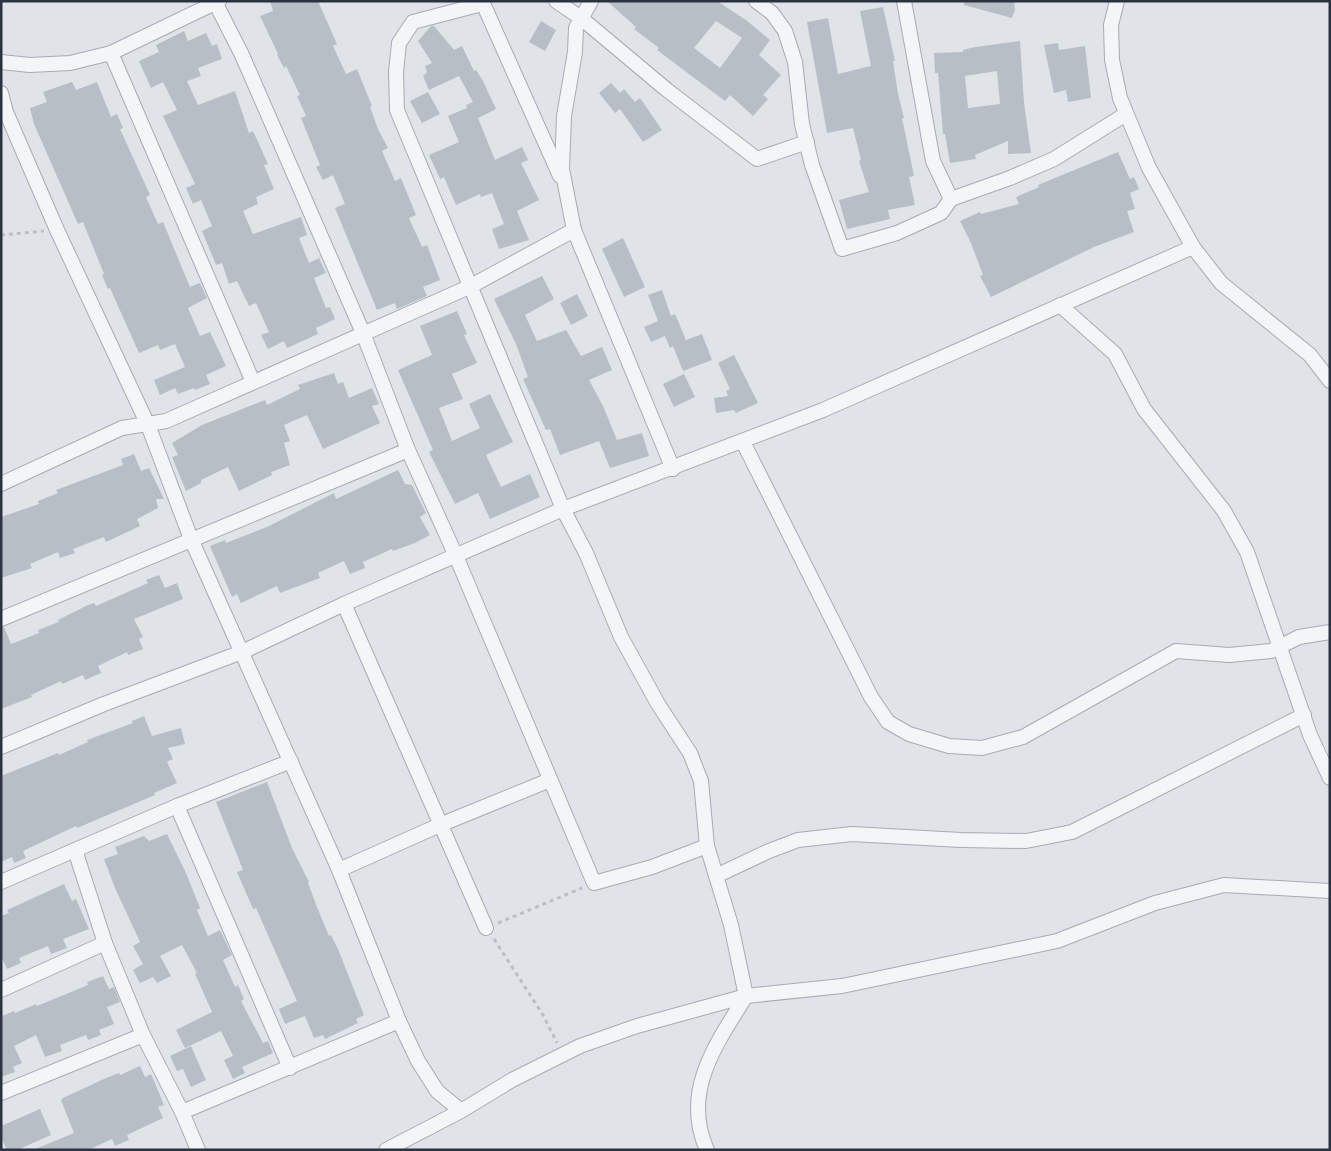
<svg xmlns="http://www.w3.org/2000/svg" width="1331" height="1151" font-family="Roboto,sans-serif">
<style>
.building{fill:#b8bec5;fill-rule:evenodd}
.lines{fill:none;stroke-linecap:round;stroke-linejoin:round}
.minor-casing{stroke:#a6abb3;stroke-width:16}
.path{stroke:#bbbfc3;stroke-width:3;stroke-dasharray:4 4;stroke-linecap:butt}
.minor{stroke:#f3f5f7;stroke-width:14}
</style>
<rect width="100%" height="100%" fill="#e0e4e9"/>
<g class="building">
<path d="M 270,1 L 318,1 L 337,44 L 333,46 L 346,74 L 357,69 L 372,106 L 370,107 L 378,129 L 388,148 L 382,151 L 395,181 L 401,178 L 416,215 L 409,218 L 422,247 L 427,245 L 440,280 L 423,287 L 427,296 L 397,309 L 395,303 L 377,310 L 335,208 L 345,204 L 333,175 L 323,180 L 316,167 L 320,165 L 301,118 L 306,116 L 297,96 L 300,95 L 286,66 L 284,68 L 277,55 L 278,54 L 260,16 L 273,11 Z"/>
<path d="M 607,1 L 717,1 L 746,20 L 770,40 L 759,55 L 781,75 L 763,95 L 768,99 L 753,116 L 730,95 L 725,101 L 657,50 L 659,48 L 634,29 L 636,27 ZM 716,21 L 742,38 L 720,68 L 694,48 Z"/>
<path d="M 964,1 L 1014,1 L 1015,10 L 1012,18 L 964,5 Z"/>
<path d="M 883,7 L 895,61 L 893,61 L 898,94 L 904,118 L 902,118 L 914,176 L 909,177 L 915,205 L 888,210 L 890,219 L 847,229 L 839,200 L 869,192 L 859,161 L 861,160 L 853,128 L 827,133 L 807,22 L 828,18 L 838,74 L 871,66 L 860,11 Z"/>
<path d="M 541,21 L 556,30 L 545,51 L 529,42 Z"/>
<path d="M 431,26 L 434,26 L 454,50 L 462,46 L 474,71 L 476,70 L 483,81 L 496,109 L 478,118 L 495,160 L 522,147 L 528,160 L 521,163 L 539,200 L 517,211 L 529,240 L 499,249 L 492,229 L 504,224 L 492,193 L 481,197 L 480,194 L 456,205 L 444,177 L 440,179 L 429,155 L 459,142 L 448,116 L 467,108 L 466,105 L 473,102 L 459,76 L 429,90 L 423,76 L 427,72 L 425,66 L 432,63 L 418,41 Z"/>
<path d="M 184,31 L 188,41 L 206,33 L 212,46 L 217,44 L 222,59 L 198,68 L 201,76 L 187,81 L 198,105 L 235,91 L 249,133 L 253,131 L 268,164 L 264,165 L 274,189 L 256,197 L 258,204 L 243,211 L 253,234 L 301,217 L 307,235 L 299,238 L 309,263 L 319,258 L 326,273 L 314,278 L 326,308 L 330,307 L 335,319 L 316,328 L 318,334 L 287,348 L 284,341 L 268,349 L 261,335 L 269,332 L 256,303 L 249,306 L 237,281 L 229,284 L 222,263 L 216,265 L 202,231 L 212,226 L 201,200 L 193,204 L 186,188 L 195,184 L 163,116 L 177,110 L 163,82 L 151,88 L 139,61 L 159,52 L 156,45 Z"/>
<path d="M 1020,41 L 1024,103 L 1031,153 L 1008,154 L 1008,141 L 975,155 L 976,159 L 950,163 L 945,134 L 943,134 L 938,73 L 935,73 L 934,53 L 963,52 L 963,50 L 975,47 ZM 997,71 L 1000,104 L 968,108 L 965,76 Z"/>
<path d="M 1058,43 L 1059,50 L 1085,46 L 1091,98 L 1068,102 L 1066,90 L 1054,93 L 1044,45 Z"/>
<path d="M 72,82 L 76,90 L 97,82 L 111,117 L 117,114 L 123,128 L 120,129 L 150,195 L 146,197 L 158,224 L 163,222 L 190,287 L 200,283 L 207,298 L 188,308 L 200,336 L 210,332 L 226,366 L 206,375 L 210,384 L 195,390 L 194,388 L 178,394 L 175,388 L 160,395 L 154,380 L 185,367 L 175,344 L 160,350 L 158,345 L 139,353 L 110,288 L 108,289 L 102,275 L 104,274 L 83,222 L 78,224 L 34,124 L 30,108 L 47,102 L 43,92 Z"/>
<path d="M 611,83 L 620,93 L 624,89 L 635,102 L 640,98 L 662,130 L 643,142 L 620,109 L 615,113 L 599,93 Z"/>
<path d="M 428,92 L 440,114 L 422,123 L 410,101 Z"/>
<path d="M 1118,152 L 1130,179 L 1134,177 L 1139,189 L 1130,193 L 1135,209 L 1127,211 L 1134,232 L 1094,247 L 991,297 L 980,276 L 983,275 L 971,243 L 960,221 L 980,212 L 981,214 L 1019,204 L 1016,197 L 1039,187 L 1038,185 Z"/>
<path d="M 623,238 L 645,287 L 624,297 L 602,249 Z"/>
<path d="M 542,276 L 554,299 L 525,315 L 537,341 L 566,330 L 581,356 L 602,347 L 612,370 L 589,380 L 603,406 L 617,440 L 642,433 L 649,456 L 610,468 L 599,441 L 560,455 L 550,429 L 546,430 L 523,379 L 528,377 L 516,344 L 494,299 Z"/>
<path d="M 662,290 L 671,316 L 675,314 L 686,340 L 702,334 L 712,360 L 683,371 L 673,346 L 670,348 L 665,336 L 651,342 L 644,327 L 658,321 L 648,295 Z"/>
<path d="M 577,294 L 588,316 L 571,325 L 560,303 Z"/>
<path d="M 457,311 L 467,334 L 464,335 L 477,363 L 452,374 L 463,399 L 439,408 L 452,441 L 480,428 L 469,404 L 490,394 L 513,442 L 486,455 L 501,487 L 530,474 L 540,497 L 490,519 L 478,493 L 455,504 L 429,452 L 433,450 L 398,370 L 432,355 L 420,326 Z"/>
<path d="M 734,355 L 758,403 L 736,413 L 734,410 L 716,413 L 714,398 L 728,396 L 726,391 L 730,389 L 718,363 Z"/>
<path d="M 334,373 L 338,384 L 343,382 L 349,398 L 372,388 L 379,404 L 372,406 L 380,423 L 323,449 L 307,415 L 284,425 L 290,441 L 284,443 L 290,465 L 271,472 L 272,475 L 239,491 L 228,467 L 201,480 L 201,483 L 186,491 L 172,457 L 178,455 L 172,443 L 202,425 L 265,400 L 267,405 L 300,389 L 298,385 Z"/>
<path d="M 684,374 L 695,397 L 674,407 L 663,384 Z"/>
<path d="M 134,454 L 141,471 L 149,468 L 164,499 L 156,499 L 158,508 L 137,519 L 140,526 L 106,542 L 104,537 L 73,549 L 75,553 L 60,558 L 58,552 L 30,564 L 32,568 L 1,578 L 1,517 L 39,504 L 38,501 L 58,493 L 56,490 L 123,465 L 121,459 Z"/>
<path d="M 398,470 L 405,484 L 412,485 L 426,513 L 420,517 L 430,535 L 415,543 L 393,551 L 392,549 L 363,562 L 365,568 L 350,574 L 344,561 L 318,573 L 320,578 L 280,593 L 277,586 L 241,603 L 237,594 L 232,597 L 210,546 L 225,540 L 226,543 L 269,526 L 334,493 L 336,499 Z"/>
<path d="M 159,575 L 165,588 L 177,583 L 183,599 L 134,619 L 143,637 L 139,639 L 143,649 L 128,655 L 127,652 L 98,666 L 101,673 L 85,680 L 83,675 L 62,684 L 61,681 L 31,695 L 32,697 L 1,709 L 1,628 L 4,627 L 11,644 L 39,633 L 38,630 L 59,622 L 58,620 L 88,605 L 94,603 L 96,606 L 148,583 L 146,580 Z"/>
<path d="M 144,716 L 152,736 L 181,728 L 185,744 L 168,748 L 173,759 L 167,762 L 177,783 L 154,793 L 155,795 L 77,828 L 76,826 L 23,851 L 26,858 L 14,863 L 12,857 L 1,862 L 1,776 L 58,753 L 59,755 L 88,742 L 87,740 L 133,723 L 132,721 Z"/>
<path d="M 267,782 L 292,848 L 309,882 L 308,883 L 317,907 L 329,936 L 331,935 L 338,949 L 364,1015 L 356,1019 L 358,1023 L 325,1039 L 323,1035 L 314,1038 L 305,1016 L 285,1024 L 279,1009 L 297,1001 L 256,908 L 253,909 L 237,872 L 243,870 L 216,802 Z"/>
<path d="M 167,834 L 186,873 L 200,908 L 197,910 L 208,936 L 220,930 L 232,955 L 223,960 L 235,987 L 238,985 L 244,999 L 241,1001 L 263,1043 L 268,1041 L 273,1053 L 242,1067 L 245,1073 L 233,1079 L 224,1060 L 233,1056 L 221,1031 L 185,1048 L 176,1030 L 212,1012 L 195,974 L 197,973 L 182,945 L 160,956 L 171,976 L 157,983 L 153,977 L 140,983 L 133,970 L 143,964 L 133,946 L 140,942 L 115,888 L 104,859 L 118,854 L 115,847 L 144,836 L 149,841 Z"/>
<path d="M 64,884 L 72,901 L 76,899 L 89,929 L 63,939 L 67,948 L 51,954 L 48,946 L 19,958 L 21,963 L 7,969 L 1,956 L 1,916 L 9,913 L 7,910 Z"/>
<path d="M 103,976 L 109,989 L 114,987 L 120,1002 L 107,1007 L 114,1024 L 99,1030 L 101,1035 L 88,1040 L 86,1035 L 60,1045 L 62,1051 L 45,1057 L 36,1035 L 14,1046 L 22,1063 L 13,1067 L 15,1072 L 1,1077 L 1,1015 L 2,1016 L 14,1011 L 15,1013 L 36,1004 L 37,1006 L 88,985 L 87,982 Z"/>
<path d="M 191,1046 L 206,1080 L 191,1087 L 183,1069 L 177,1071 L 170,1056 Z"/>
<path d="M 140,1066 L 145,1077 L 151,1074 L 157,1088 L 164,1105 L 158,1107 L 163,1118 L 127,1135 L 129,1140 L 115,1146 L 112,1139 L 88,1150 L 33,1150 L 74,1133 L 61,1100 L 63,1098 L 106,1078 L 119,1073 L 120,1075 Z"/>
<path d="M 40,1109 L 51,1135 L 17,1150 L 7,1150 L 1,1137 L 1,1126 Z"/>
</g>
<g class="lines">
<defs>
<g id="minor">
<path d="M 482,1 L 560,176"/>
<path d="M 556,1 L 581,18 L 667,90 L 757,159 L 807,142"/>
<path d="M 591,1 L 576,28 L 575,52 L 564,116 L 562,169 L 574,230 L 673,469"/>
<path d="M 756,1 L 772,13 L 785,31 L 795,62 L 802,124 L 812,165 L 842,249 L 897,233 L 941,213 L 951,199 L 933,161 L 904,1"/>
<path d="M 1117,1 L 1111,25 L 1112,60 L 1120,98 L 1149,168 L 1193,247 L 1221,283 L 1310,355 L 1330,381"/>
<path d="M 216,4 L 242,55 L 363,333 L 408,450 L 456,556 L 594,883 L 652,867 L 707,846"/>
<path d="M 482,4 L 413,22 L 399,43 L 396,72 L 397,110 L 563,509 L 586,553 L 621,637 L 658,704 L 690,753 L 701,781 L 707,846 L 731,925 L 746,996 C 716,1044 681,1092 707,1150"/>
<path d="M 111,53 L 253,382"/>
<path d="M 1,62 L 30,65 L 70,63 L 111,53 L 219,1"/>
<path d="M 1,93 L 6,112 L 57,230 L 148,425 L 191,539 L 339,870 L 399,1021 L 418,1061 L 437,1091 L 461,1111"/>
<path d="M 951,199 L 1010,178 L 1054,159 L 1126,114"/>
<path d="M 1060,305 L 1115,354 L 1144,409 L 1224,511 L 1247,552 L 1310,735 L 1330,778"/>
<path d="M 743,442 L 871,697 L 888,722 L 909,734 L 949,746 L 982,748 L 1023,737 L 1176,651 L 1229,655 L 1271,651 L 1299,637 L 1330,632"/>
<path d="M 1,484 L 122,428 L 166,421 L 442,299 L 471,286 L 574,230"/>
<path d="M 344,604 L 486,928"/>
<path d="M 1,619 L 408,450"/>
<path d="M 1,747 L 104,704 L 242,652 L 344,604 L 563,509 L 823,410 L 1193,247"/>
<path d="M 177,806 L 290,1068"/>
<path d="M 75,850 L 105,943 L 143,1035 L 182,1112 L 399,1021"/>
<path d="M 339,870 L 442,824 L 550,780"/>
<path d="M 716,876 L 769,851 L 798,840 L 852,834 L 961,840 L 1026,841 L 1072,832 L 1304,715"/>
<path d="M 1,882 L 177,806 L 291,761"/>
<path d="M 1,990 L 105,943"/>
<path d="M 1,1093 L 143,1035"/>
<path d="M 182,1112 L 198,1150"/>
<path d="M 386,1150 L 461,1111 L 512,1080 L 580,1046 L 637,1026 L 746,996 L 842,986 L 1057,941 L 1155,903 L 1224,885 L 1330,891"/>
</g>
</defs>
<use href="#minor" class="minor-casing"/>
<g class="path">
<path d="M 1,235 L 44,231"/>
<path d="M 498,923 L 582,888"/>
<path d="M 494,939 L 543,1015 L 557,1043"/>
</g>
<use href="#minor" class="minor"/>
</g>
<rect width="1331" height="1151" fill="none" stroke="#2a333f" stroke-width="5"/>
</svg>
